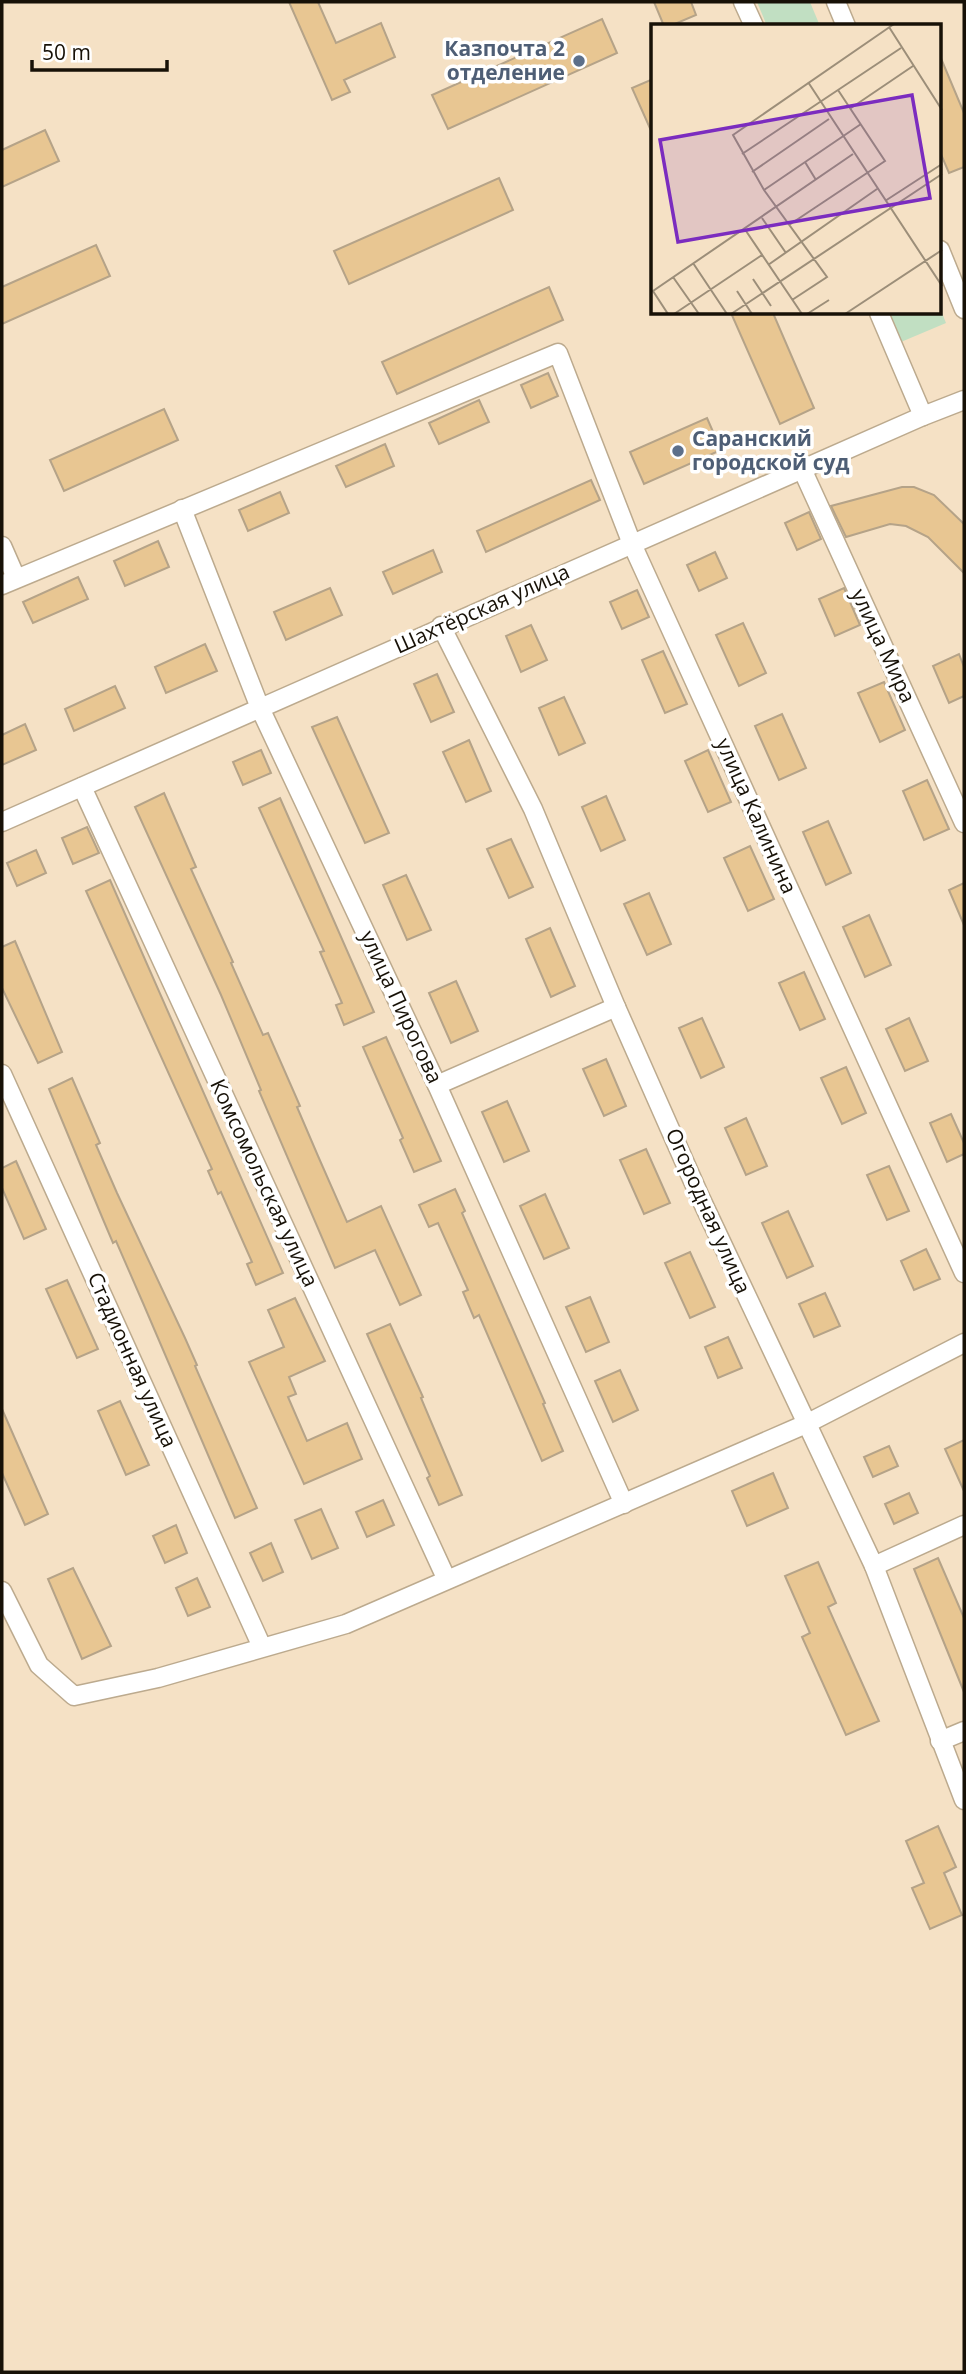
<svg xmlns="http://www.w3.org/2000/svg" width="966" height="2374" font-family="'Open Sans',sans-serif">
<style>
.green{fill:#c1dfc2}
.building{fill:#e8c692;stroke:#b5a388;stroke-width:2}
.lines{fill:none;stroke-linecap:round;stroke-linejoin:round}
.minor-casing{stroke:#bcaa8e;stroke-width:21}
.minor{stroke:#fff;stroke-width:18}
.service-dot{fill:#5c6f8a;stroke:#fff;stroke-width:2.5}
.labels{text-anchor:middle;stroke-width:7;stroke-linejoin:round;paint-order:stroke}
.service-label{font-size:21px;font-weight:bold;fill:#4e5e75;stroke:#fff;text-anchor:end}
.street-label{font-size:21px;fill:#171107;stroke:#fff}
.inset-road{fill:none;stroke:#9c8e79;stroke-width:2}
.view{fill:#7b2cbf;fill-opacity:0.15;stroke:#7b2cbf;stroke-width:3.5}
.inset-edge{fill:none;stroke:#171107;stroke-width:3.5}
</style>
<rect width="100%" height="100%" fill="#f5e1c5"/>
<g class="green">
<path d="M 757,2 L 810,2 L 820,26 L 767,26 Z"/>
<path d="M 940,308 L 946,323 L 901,342 L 889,313 L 940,313 Z"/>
</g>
<g class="building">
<path d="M 289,2 L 318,2 L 336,43 L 381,23 L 395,57 L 344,80 L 350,92 L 332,100 Z"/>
<path d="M 654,2 L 691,2 L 696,15 L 670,26 L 664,26 Z"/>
<path d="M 602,19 L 617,53 L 448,129 L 432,95 Z"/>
<path d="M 940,56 L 964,113 L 964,167 L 949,173 L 940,152 Z"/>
<path d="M 653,79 L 653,135 L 632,88 Z"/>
<path d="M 45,130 L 59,161 L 2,187 L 2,150 Z"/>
<path d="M 499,178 L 513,210 L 349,284 L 334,251 Z"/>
<path d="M 96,245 L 110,276 L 2,324 L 2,287 Z"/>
<path d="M 549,287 L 563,320 L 397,394 L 382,362 Z"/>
<path d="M 731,313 L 773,313 L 814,408 L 780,424 Z"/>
<path d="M 548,373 L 558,396 L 531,408 L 521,385 Z"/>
<path d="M 479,400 L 489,422 L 439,444 L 429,423 Z"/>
<path d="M 164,409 L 178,440 L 64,491 L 50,460 Z"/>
<path d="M 707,418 L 721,450 L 644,484 L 630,452 Z"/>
<path d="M 385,444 L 394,466 L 346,487 L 336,466 Z"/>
<path d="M 591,480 L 600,500 L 486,552 L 477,531 Z"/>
<path d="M 902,487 L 914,487 L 934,495 L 964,524 L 964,573 L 928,537 L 906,526 L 890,524 L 846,537 L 831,506 Z"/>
<path d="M 280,492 L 289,513 L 248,531 L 239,510 Z"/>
<path d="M 809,512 L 821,539 L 797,550 L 785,523 Z"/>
<path d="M 158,541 L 169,567 L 125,586 L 114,561 Z"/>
<path d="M 433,550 L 442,572 L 393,594 L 383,572 Z"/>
<path d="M 715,552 L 727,578 L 699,591 L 687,565 Z"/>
<path d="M 78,577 L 88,599 L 33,623 L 23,602 Z"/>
<path d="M 330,588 L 342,615 L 286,640 L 274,612 Z"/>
<path d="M 844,588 L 860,625 L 835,636 L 819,599 Z"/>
<path d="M 637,590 L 649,617 L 622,629 L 610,602 Z"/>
<path d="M 743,623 L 766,673 L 739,686 L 716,635 Z"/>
<path d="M 531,625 L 547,660 L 521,672 L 506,636 Z"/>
<path d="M 205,644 L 217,671 L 166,693 L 155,667 Z"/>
<path d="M 663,651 L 687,704 L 665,713 L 642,660 Z"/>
<path d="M 959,654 L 964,667 L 964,696 L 949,703 L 933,666 Z"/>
<path d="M 437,674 L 454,712 L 431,722 L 414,684 Z"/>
<path d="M 884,682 L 905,730 L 880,742 L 858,693 Z"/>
<path d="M 115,686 L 125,708 L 74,731 L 65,709 Z"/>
<path d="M 564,697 L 585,743 L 559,755 L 539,708 Z"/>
<path d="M 782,714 L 806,768 L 779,780 L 755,726 Z"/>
<path d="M 337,717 L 389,833 L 365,843 L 312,727 Z"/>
<path d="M 25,724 L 36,750 L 2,765 L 2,735 Z"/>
<path d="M 469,740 L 491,791 L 466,802 L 443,752 Z"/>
<path d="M 261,750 L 271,773 L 243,785 L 233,762 Z"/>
<path d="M 708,750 L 731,802 L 708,812 L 685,761 Z"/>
<path d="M 927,780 L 949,829 L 924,840 L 903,791 Z"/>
<path d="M 164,793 L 196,867 L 191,869 L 233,962 L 231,963 L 263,1035 L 268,1033 L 300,1106 L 297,1107 L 318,1156 L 347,1222 L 381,1206 L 421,1295 L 400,1305 L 375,1250 L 335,1268 L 259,1091 L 261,1090 L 221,995 L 135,807 Z"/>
<path d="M 606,796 L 625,840 L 601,851 L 582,807 Z"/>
<path d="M 280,798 L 374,1012 L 344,1025 L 336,1005 L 342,1003 L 320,952 L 324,951 L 259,808 Z"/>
<path d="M 828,821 L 851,873 L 826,885 L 803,832 Z"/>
<path d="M 87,827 L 99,853 L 73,864 L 62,838 Z"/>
<path d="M 511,839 L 533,887 L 509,898 L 487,849 Z"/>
<path d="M 750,846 L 774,899 L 748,911 L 724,858 Z"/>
<path d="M 36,850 L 46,873 L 17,886 L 7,863 Z"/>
<path d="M 406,875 L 431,930 L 407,940 L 383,885 Z"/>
<path d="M 110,880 L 283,1273 L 256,1285 L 247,1264 L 252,1262 L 221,1192 L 218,1194 L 208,1171 L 212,1169 L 86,891 Z"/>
<path d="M 964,883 L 964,925 L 949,890 Z"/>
<path d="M 649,893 L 671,944 L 647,955 L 624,904 Z"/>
<path d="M 869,915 L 891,965 L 865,977 L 843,927 Z"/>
<path d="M 550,928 L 575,986 L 551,997 L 526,939 Z"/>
<path d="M 15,941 L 62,1052 L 38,1063 L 2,988 L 2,947 Z"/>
<path d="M 804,972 L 825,1019 L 800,1030 L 779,983 Z"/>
<path d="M 456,981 L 478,1031 L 451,1043 L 429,993 Z"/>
<path d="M 702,1018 L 724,1067 L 701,1078 L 679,1028 Z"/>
<path d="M 909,1018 L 928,1061 L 905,1071 L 886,1029 Z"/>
<path d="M 386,1037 L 441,1161 L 414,1172 L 400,1140 L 403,1138 L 363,1047 Z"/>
<path d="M 606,1059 L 626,1106 L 604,1116 L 583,1069 Z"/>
<path d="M 846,1067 L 866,1113 L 842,1124 L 821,1078 Z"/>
<path d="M 72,1078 L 100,1143 L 96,1145 L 117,1193 L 185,1338 L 197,1365 L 195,1366 L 257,1508 L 235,1518 L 143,1303 L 116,1241 L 113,1243 L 102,1217 L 49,1089 Z"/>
<path d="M 507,1101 L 529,1151 L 504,1162 L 482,1112 Z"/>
<path d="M 951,1114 L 964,1143 L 964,1154 L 947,1162 L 930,1123 Z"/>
<path d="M 746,1118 L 767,1166 L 746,1175 L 725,1128 Z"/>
<path d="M 646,1149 L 670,1203 L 644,1214 L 620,1160 Z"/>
<path d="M 16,1161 L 46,1229 L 24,1239 L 2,1188 L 2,1168 Z"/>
<path d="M 889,1166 L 909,1211 L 887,1220 L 867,1175 Z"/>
<path d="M 455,1189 L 465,1211 L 462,1213 L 545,1403 L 543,1404 L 563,1451 L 542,1461 L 479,1315 L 474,1318 L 463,1292 L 468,1290 L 438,1223 L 429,1227 L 419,1205 Z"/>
<path d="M 545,1194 L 569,1248 L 544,1259 L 520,1206 Z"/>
<path d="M 788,1211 L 813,1266 L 787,1278 L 762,1223 Z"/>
<path d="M 926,1249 L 940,1279 L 914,1290 L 901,1261 Z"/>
<path d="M 690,1252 L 715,1307 L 690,1318 L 665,1263 Z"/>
<path d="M 67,1280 L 98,1349 L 77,1358 L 46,1289 Z"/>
<path d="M 825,1293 L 840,1326 L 814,1337 L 799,1304 Z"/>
<path d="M 590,1297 L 609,1342 L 586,1352 L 566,1307 Z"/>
<path d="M 295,1298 L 325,1361 L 289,1377 L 296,1394 L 288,1397 L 307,1441 L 347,1423 L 362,1459 L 304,1484 L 249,1362 L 284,1347 L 268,1310 Z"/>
<path d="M 390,1324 L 423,1397 L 421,1398 L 462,1495 L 439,1505 L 427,1478 L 430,1476 L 367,1334 Z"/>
<path d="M 728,1337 L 742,1368 L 718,1378 L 705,1347 Z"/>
<path d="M 620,1370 L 638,1410 L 613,1422 L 595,1381 Z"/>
<path d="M 120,1401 L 149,1465 L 126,1475 L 98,1411 Z"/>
<path d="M 2,1409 L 48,1514 L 25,1525 L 2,1473 Z"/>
<path d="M 964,1440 L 964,1491 L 945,1449 Z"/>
<path d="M 889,1446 L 898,1466 L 873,1477 L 864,1457 Z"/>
<path d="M 773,1473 L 788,1508 L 747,1526 L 732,1491 Z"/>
<path d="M 909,1493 L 918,1513 L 894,1524 L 885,1504 Z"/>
<path d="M 383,1500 L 394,1525 L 367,1537 L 356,1512 Z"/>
<path d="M 321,1509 L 338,1548 L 312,1559 L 295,1520 Z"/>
<path d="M 176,1525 L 187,1553 L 165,1563 L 153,1536 Z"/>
<path d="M 271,1543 L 283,1572 L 263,1581 L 250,1553 Z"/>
<path d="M 938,1558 L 964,1618 L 964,1692 L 914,1569 Z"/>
<path d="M 818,1562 L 836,1603 L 828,1607 L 879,1721 L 846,1735 L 802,1637 L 810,1633 L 785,1576 Z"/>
<path d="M 73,1568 L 111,1646 L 82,1659 L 48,1579 Z"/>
<path d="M 197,1578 L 210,1607 L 188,1616 L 176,1588 Z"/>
<path d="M 938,1826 L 956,1867 L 944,1873 L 962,1915 L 930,1929 L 912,1888 L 924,1883 L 906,1841 Z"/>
</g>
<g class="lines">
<defs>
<g id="minor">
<path d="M 743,2 L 754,26"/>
<path d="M 836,2 L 846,26"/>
<path d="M 940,250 L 964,309"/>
<path d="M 879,313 L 923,416"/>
<path d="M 802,469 L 964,823"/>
<path d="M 182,509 L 260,708 L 437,1085 L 624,1504"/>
<path d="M 2,546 L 16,578"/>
<path d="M 2,585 L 558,353 L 632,544 L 964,1273"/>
<path d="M 441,626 L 533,809 L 616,1007 L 700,1197 L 874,1566 L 964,1800"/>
<path d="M 82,787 L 446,1578"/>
<path d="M 2,822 L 923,416 L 964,400"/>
<path d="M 2,1074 L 262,1647"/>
<path d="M 437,1085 L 616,1007"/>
<path d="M 874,1566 L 964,1525"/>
<path d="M 2,1591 L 39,1665 L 74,1696 L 158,1678 L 346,1624 L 806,1424 L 964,1343"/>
<path d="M 940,1741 L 964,1731"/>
</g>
</defs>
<use href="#minor" class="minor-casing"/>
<use href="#minor" class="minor"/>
</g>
<g class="service-dot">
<circle cx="579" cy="61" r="7"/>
<circle cx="678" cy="451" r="7"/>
</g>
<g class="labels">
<g class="service-label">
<text x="565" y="56">Казпочта 2<tspan x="565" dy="24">отделение</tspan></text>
<text x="692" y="446" text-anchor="start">Саранский<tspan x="692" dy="24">городской суд</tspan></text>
</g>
<g class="street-label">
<text transform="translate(482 609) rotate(-24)" y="7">Шахтёрская улица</text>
<text transform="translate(883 646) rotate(65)" y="7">улица Мира</text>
<text transform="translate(756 816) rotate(66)" y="7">улица Калинина</text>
<text transform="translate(401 1007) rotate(65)" y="7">улица Пирогова</text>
<text transform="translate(264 1183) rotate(65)" y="7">Комсомольская улица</text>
<text transform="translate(708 1211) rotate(66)" y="7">Огородная улица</text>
<text transform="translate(132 1360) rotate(66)" y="7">Стадионная улица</text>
</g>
</g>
<g transform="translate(651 24)">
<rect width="290" height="290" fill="#f5e1c5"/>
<path class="inset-road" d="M 238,3 L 291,86M 157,58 L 291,262M 200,84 L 262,42M 91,130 L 250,24M 154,138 L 165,156M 101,148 L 178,95M 113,166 L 210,100M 234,177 L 291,140M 111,194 L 135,229M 138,201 L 234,137 L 187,66M 93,204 L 151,290M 42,239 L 76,290M 117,241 L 226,165M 22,253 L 48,290M 102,255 L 120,282M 86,267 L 101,290M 141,276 L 176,253 L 113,166 L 82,111 L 243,0M 17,290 L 2,267 L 202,130M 23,290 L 111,231M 80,290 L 291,150M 156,290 L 178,276M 194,290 L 291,226"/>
<path class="view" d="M 261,71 L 279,174 L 27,218 L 9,116 Z"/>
<rect width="290" height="290" class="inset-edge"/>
</g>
<rect width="966" height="2374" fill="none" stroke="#171107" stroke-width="7"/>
<path d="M32 60v10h135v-10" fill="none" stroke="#171107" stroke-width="3.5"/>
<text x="42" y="60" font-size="21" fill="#171107" stroke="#ffffff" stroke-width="5" paint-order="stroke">50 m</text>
</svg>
